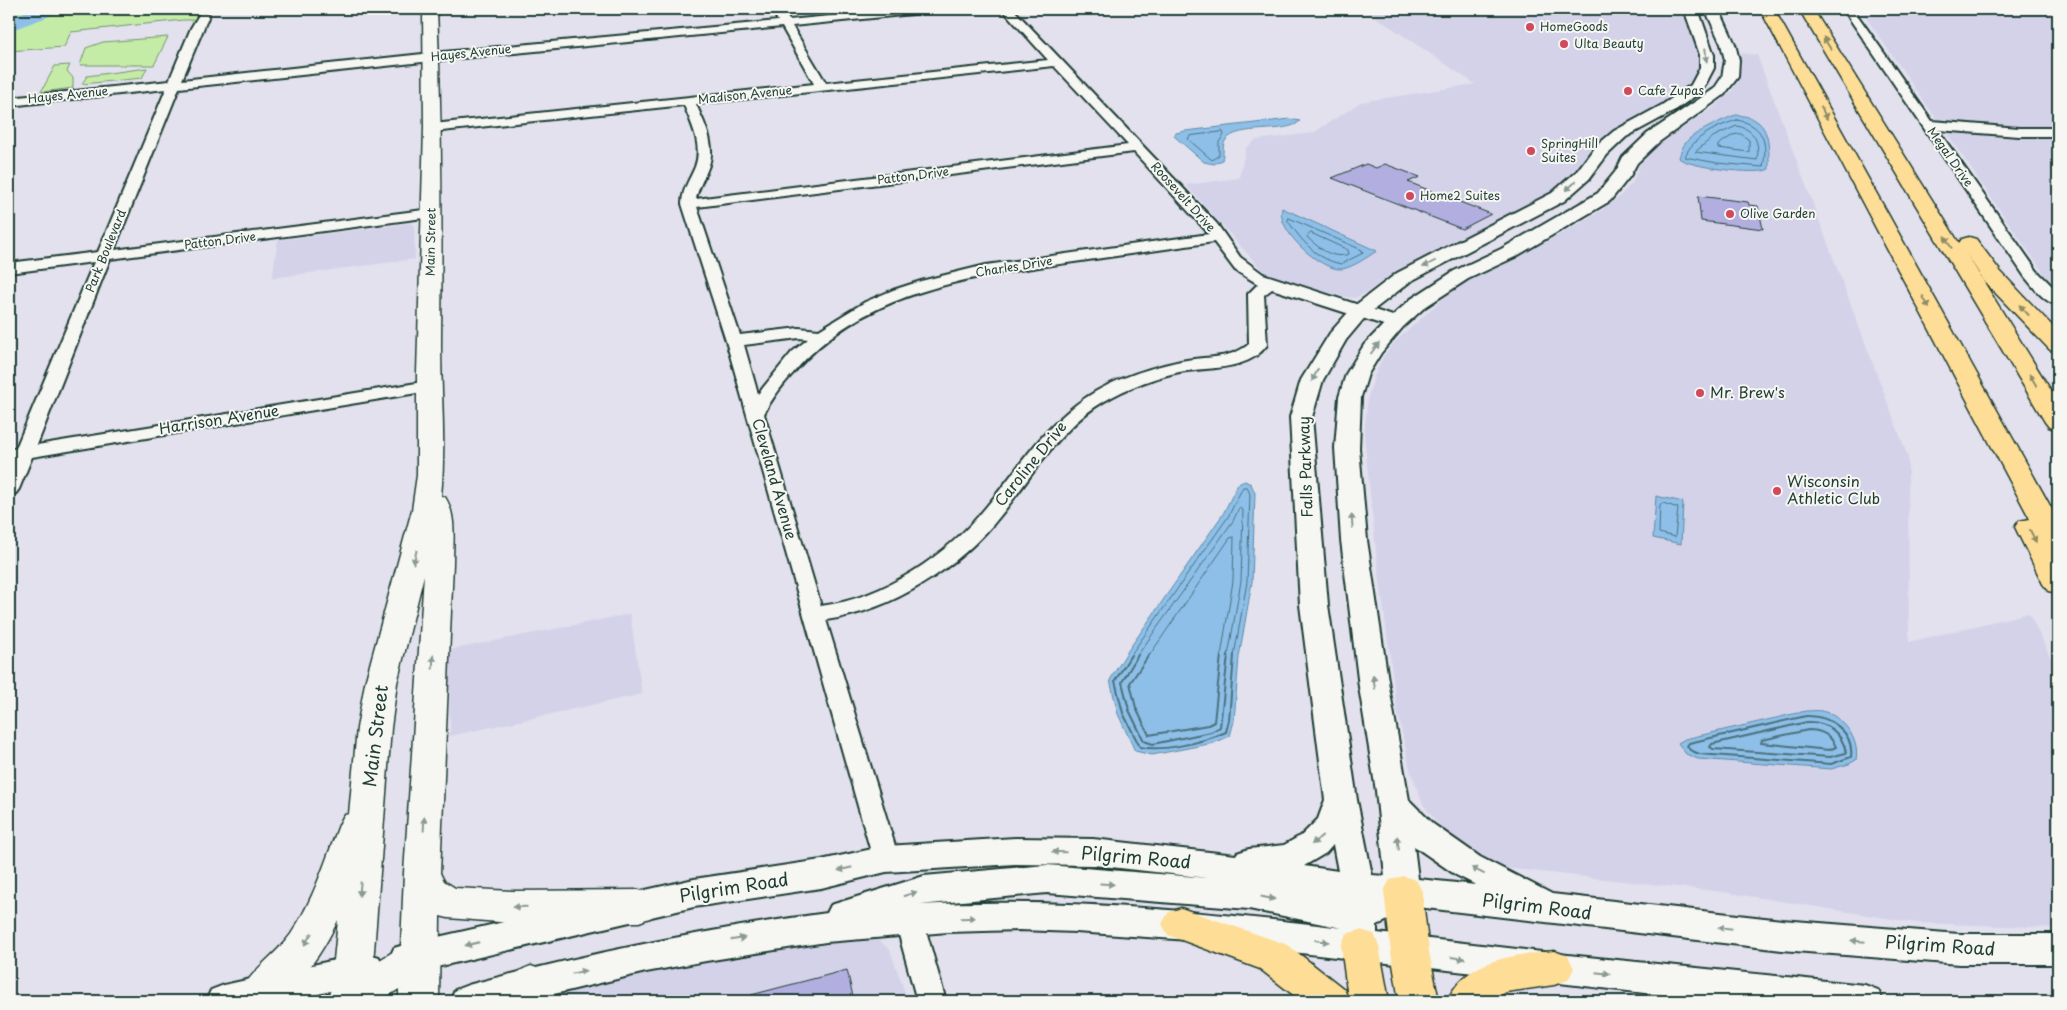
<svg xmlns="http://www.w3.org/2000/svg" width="2067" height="1010" font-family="'Playpen Sans',sans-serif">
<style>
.built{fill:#d4d2e9}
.green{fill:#c5eca6;stroke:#72946d}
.water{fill:#8dbfe9;stroke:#618ba1}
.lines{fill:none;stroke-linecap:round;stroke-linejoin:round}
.shore-far1{stroke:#4b717c;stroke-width:1}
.shore{stroke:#4b717c;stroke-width:2}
.river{fill:#8dbfe9;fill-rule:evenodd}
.building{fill:#b2afe0;stroke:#1f3d34}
.minor-casing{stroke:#1f3d34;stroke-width:4}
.tertiary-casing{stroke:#1f3d34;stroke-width:4}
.secondary-casing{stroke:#1f3d34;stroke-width:3}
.motorway-casing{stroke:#1f3d34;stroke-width:3}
.minor{fill:#f6f6f2;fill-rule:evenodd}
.tertiary{fill:#f6f6f2;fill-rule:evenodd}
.secondary{fill:#f6f6f2;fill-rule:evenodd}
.motorway{fill:#fedd96;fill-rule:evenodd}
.oneway{fill:#8e8d65}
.oneway2{fill:#8a9a93}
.poi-dot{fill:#d1495b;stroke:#f6f6f2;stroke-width:2}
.labels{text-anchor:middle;stroke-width:4;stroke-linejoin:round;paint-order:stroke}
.far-poi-label{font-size:12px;fill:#1f3d34;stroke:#f6f6f2;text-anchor:start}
.far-street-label{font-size:12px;fill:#1f3d34;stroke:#f6f6f2}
.poi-label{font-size:15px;fill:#1f3d34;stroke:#f6f6f2;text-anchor:start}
.street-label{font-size:15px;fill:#1f3d34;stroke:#f6f6f2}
.near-street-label{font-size:18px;fill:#1f3d34;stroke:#f6f6f2}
</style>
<rect width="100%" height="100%" fill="#e2e1ed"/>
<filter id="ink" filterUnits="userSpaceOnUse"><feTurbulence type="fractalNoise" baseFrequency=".02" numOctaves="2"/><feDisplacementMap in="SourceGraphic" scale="10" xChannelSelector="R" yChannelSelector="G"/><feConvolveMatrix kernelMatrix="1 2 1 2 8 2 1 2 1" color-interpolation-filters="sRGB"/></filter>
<g filter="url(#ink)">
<g class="built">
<path d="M 1364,9 L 1685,9 L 1702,52 L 1701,59 L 1696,79 L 1681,95 L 1620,129 L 1594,148 L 1570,177 L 1545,197 L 1428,255 L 1385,279 L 1366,293 L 1355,298 L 1340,296 L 1275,277 L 1262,270 L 1186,185 L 1239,178 L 1246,148 L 1256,140 L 1313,133 L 1361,102 L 1475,84 Z"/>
<path d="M 1860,9 L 2058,9 L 2058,289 L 2045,275 Z"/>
<path d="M 1737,53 L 1757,55 L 1908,457 L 1909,642 L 2029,613 L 2058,673 L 2058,928 L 1917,923 L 1723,892 L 1496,867 L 1449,839 L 1423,804 L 1410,769 L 1397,709 L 1376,551 L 1364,435 L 1368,396 L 1374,377 L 1383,357 L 1396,341 L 1449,293 L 1474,277 L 1566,231 L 1602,210 L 1619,197 L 1632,183 L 1642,160 L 1658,142 L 1712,109 L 1732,91 L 1739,78 L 1742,65 Z"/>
<path d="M 411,223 L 414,226 L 415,259 L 272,278 L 278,240 Z"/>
<path d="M 630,614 L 642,694 L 450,736 L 449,650 Z"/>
<path d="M 856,936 L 880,941 L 890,950 L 908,1001 L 531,1001 L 564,992 L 755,950 Z"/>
</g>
<g class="green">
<path d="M 9,9 L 207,9 L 204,20 L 183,20 L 71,32 L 64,47 L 9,51 Z"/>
<path d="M 168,37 L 154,65 L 80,65 L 86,48 L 103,42 Z"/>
<path d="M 70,65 L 67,71 L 73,78 L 73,88 L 41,92 L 55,66 Z"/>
<path d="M 147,68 L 142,78 L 82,84 L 87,76 Z"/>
</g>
<g class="water">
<path d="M 1736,115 C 1771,117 1769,142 1769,169 C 1760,176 1687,167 1679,158 C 1681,150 1684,143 1690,138 C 1697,132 1728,117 1736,115 Z"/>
<path d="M 1290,119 L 1300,121 C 1287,135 1237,123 1225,141 C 1222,146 1224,154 1222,160 L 1214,164 L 1204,162 L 1174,136 L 1176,133 L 1185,131 Z"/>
<path d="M 1282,208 L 1377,251 C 1367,257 1354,267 1342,269 C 1320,271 1275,229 1282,208 Z"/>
<path d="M 1245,481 L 1251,484 L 1255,493 L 1252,582 L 1239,657 L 1234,721 L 1230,736 L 1214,743 L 1152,755 L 1135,751 L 1118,714 L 1110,680 L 1127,652 L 1223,514 L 1238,484 Z"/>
<path d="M 1656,496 L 1683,502 L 1681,544 L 1653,538 Z"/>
<path d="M 1806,711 C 1811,711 1818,710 1822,711 C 1843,716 1860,739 1856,760 L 1849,764 L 1831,769 L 1698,759 L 1686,754 L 1678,743 L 1685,739 Z"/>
</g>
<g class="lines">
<g class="shore-far1">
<path d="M 1737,120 C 1764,125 1768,143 1763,167 L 1717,163 L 1685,157 C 1692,137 1718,126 1737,120 Z"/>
<path d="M 1737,126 C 1755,129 1760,143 1757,160 L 1695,152 L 1713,137 Z"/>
<path d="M 1223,132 L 1224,135 L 1219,142 L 1219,155 L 1212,160 L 1188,139 L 1190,136 Z"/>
<path d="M 1741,134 L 1749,140 L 1749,152 L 1718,148 L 1718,145 L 1733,135 Z"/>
<path d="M 1289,218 L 1362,250 L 1363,253 L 1341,264 C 1316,259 1302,241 1288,221 Z"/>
<path d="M 1311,233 L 1348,250 L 1349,254 C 1332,260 1319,248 1307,237 Z"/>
<path d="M 1663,503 L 1678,508 L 1675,537 L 1659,533 L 1660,505 Z"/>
<path d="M 1130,656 L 1228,517 L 1243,487 L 1247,487 L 1250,494 L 1247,582 L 1234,656"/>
<path d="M 1137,656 L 1233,521 L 1239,508 L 1243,510 L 1241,581 L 1228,656"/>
<path d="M 1149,656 L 1230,538 L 1234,537 L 1233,581 L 1221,656"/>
</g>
<g class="shore">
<path d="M 1131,655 L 1115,681 L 1123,713 L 1140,747 C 1164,752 1203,742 1226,732 L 1229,720 L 1234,655"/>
<path d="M 1138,655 L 1122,682 L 1129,710 L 1144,741 L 1153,744 L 1211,732 L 1220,727 L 1228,655"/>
<path d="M 1149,655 L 1130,683 L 1136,708 L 1149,735 L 1208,725 L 1214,722 L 1221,655"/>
<path d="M 1806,716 C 1829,715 1854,731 1851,757 L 1831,764 L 1699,754 L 1690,750 L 1687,746 L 1689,743 Z"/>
<path d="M 1807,722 C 1826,721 1843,733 1846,753 L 1830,757 L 1713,749 L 1710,747 L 1712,744 Z"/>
<path d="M 1808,730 C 1821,730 1831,735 1836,747 L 1829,750 L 1761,743 L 1762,740 Z"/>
</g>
<path class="river" d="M 32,9 L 61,9 L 58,13 L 9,31 L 9,18 Z"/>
</g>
<g class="building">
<path d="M 1366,164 L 1376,168 L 1385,164 L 1420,177 L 1408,182 L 1491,214 L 1462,229 L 1332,178 Z"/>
<path d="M 1698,196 L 1748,202 L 1749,205 L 1758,206 L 1763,229 L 1701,221 Z"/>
<path d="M 847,970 L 854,1001 L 751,1001 L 751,995 Z"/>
</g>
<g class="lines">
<defs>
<g id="minor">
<path d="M 772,9 L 782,9 L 789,20 L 901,9 L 938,9 L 933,12 L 792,26 L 826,83 L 1048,60 L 1002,9 L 1013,9 L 1217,224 L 1240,257 L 1263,274 L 1402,319 L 1404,323 L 1402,327 L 1390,327 L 1272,289 L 1264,295 L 1267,345 C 1247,373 1204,366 1175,373 C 1147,380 1119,391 1095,407 C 1055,435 1031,478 1001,515 C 960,567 892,611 826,620 L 899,859 L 895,866 L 886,870 L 877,866 L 873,859 L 726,341 L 682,204 C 682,190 690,179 695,167 C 703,146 692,125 684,105 L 433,132 L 426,128 L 433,124 L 814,84 L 782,27 L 432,61 L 179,88 L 114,250 L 431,209 L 436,210 L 438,213 L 436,216 L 431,217 L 110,259 L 37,445 L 429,381 L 435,382 L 438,386 L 435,390 L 429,391 L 32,457 L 19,489 L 16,493 L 9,495 L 9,466 L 12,459 L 9,458 L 9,450 L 16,448 L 94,262 L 9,273 L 9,263 L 98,252 L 166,89 L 9,106 L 9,98 L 169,81 L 191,28 L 200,13 L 204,12 L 209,15 L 182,80 L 432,53 L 778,21 ZM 1054,66 L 1128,145 L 696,199 C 698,187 705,177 709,165 C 716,144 704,123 696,104 ZM 1134,152 L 1209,234 L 986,265 L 921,281 L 893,290 L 865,302 L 819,330 L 799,328 L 740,335 L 697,207 ZM 1214,242 L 1235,270 L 1258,284 L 1248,294 L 1249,344 C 1231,360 1204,356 1181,361 C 1144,369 1107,381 1077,404 C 1040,432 1016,471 987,506 C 948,555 884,598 821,606 L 764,414 C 772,398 783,384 795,371 C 864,291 969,277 1067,263 C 1116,256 1165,249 1214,242 ZM 799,338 L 808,339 L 792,352 L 758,394 L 744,345 Z"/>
<path d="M 1843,9 L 1853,9 L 1932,121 L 2019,128 L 2058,128 L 2058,136 L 2019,136 L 1938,130 L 2037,271 L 2058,292 L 2058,305 C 2044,302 2034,288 2025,277 Z"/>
<path d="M 909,908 L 919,912 L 923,920 L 946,1001 L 917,1001 L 895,920 L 899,912 Z"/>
</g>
<g id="tertiary">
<path d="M 1684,9 L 1698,9 L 1714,55 L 1714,68 L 1702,91 L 1674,111 L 1626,137 L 1607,155 L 1589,179 L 1564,201 L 1411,281 L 1367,315 L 1346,340 L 1323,380 L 1312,417 L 1328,605 L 1357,800 L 1372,875 L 1385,876 L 1376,791 L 1359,687 L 1341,540 L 1335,448 L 1339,397 L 1346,374 L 1364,345 L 1389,319 L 1411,299 L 1454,271 L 1501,249 L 1598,193 L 1616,171 L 1623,157 L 1647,134 L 1714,89 L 1722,77 L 1725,60 L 1721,44 L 1705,9 L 1719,9 L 1735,44 L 1739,60 L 1738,77 L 1724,95 L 1659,142 L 1637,163 L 1630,176 L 1610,201 L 1515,257 L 1468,279 L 1425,307 L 1403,327 L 1381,353 L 1368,374 L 1361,397 L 1359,448 L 1367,540 L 1389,687 L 1409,800 L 1433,824 L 1480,857 L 1552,894 L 1782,920 L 1959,934 L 2058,934 L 2058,964 L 1959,964 L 1782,950 L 1409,906 L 1395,917 L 1377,925 L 1377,933 L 1568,955 L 1865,985 L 1878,990 L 1883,1001 L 1714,1001 L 1189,940 L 1076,932 L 1019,930 L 948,932 L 826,942 L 706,961 L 646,972 L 525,1001 L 450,1001 L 455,990 L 468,985 C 586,954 705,929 827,913 L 831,905 L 924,876 L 1047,865 L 1208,878 L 1093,865 L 1015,864 L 886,872 L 821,888 L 694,907 L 407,974 L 394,970 L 389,959 L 394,948 L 407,944 L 694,879 L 821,860 L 886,846 L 1015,838 L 1093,839 L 1236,855 L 1237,853 L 1249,849 L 1284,845 L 1302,835 L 1318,819 L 1325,800 L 1300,605 L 1290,417 L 1301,380 L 1330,333 L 1353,307 L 1397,273 L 1552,193 L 1577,171 L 1595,147 L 1614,131 L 1662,105 L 1691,85 L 1700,68 L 1700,55 ZM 1333,845 L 1338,871 L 1304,866 L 1326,853 ZM 1414,846 L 1456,875 L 1476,885 L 1418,879 ZM 1047,893 L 1249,909 L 1342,928 C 1201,911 1061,897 919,905 Z"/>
<path d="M 366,953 L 379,957 L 384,968 L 379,979 L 290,1001 L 206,1001 L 211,990 L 224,985 Z"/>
</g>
<g id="secondary">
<path d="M 423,9 L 437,9 C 442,121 442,233 441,345 C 441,395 446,446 441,496 L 445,497 C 457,515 453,542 453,563 L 440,873 L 444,881 L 455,888 L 512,891 L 639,890 L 652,895 L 658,906 L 652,917 L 639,922 L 512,923 L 448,918 L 440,916 L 439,1001 L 399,1001 L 399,989 L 380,1001 L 326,1001 L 331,990 L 338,920 C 320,957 307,973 278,1001 L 245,1001 L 241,992 C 252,969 276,955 291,934 C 313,901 325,862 339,825 L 344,815 L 349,814 L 357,728 L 365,683 L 412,510 L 417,475 L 417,373 L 424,128 ZM 424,575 L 404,873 L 401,947 L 373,964 L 391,728 L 397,683 Z"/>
<path d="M 531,966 L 545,971 L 551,983 L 540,1001 L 496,1001 C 503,984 513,972 531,966 Z"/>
</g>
<g id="motorway">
<path d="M 1760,9 L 1774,9 L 2058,520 L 2058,593 L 2048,591 L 2043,584 L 2015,527 L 2019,521 L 2030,519 Z"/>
<path d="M 1799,9 L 1813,9 L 1959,243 L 1962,239 L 1969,237 L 1976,239 L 2000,271 L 2058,332 L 2058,352 L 2050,350 L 1984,281 L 1966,253 L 2058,402 L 2058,430 L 2049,427 L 2045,422 Z"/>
<path d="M 1403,876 L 1416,880 L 1422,891 L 1429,952 L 1439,1001 L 1399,1001 L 1391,952 L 1384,891 L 1390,880 Z"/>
<path d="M 1181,908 L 1288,945 L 1344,989 L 1348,998 L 1341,946 L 1346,934 L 1360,930 L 1374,934 L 1379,946 L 1389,1001 L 1301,1001 L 1260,969 L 1168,935 L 1162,924 L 1168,913 Z"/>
<path d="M 1554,951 L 1568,956 L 1574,968 L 1568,980 L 1554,985 L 1506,992 L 1492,1001 L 1447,1001 C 1467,958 1512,956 1554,951 Z"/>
</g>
</defs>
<use href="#minor" class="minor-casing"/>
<use href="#tertiary" class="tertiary-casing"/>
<use href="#secondary" class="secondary-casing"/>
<use href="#motorway" class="motorway-casing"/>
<use href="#minor" class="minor"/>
<use href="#tertiary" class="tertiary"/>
<use href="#secondary" class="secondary"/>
<use href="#motorway" class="motorway"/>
</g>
<defs><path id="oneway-solid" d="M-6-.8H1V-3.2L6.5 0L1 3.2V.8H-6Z" transform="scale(1.25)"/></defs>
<g class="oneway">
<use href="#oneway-solid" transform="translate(1827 43) rotate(-121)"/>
<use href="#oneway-solid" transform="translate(1824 113) rotate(62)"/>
<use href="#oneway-solid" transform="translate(1948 242) rotate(-121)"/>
<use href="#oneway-solid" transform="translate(1926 302) rotate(62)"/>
<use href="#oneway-solid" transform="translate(2024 310) rotate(-133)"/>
<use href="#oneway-solid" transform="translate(2033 380) rotate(-121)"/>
<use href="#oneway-solid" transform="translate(2033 536) rotate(63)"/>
</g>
<g class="oneway2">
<use href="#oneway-solid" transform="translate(1706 55) rotate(84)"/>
<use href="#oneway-solid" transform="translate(1571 186) rotate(139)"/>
<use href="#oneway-solid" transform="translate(1429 264) rotate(153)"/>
<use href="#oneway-solid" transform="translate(1375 348) rotate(-53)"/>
<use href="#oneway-solid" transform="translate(1315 375) rotate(116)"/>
<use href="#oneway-solid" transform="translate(1352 521) rotate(-95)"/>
<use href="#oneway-solid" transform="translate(415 557) rotate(103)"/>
<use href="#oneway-solid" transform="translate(433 662) rotate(-87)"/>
<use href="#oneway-solid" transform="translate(1374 682) rotate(-98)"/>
<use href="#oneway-solid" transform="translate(424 824) rotate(-87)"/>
<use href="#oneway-solid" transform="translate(1317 840) rotate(139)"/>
<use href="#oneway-solid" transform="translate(1398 843) rotate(-97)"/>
<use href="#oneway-solid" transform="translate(1059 852) rotate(-179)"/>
<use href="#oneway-solid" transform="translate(845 869) rotate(167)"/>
<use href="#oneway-solid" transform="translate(1478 871) rotate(-153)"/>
<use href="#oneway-solid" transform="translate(1107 884) rotate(4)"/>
<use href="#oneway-solid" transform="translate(360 889) rotate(95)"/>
<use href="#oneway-solid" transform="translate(910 894) rotate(-18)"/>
<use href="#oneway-solid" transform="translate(1268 898) rotate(11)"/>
<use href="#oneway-solid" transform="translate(520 907) rotate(179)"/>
<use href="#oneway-solid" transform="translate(968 918) rotate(-2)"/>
<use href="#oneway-solid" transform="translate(1725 928) rotate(-174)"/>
<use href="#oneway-solid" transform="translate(308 939) rotate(122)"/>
<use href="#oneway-solid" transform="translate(738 939) rotate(-10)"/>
<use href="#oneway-solid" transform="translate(1322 941) rotate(7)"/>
<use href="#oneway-solid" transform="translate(1858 941) rotate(-175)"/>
<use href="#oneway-solid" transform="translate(472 944) rotate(167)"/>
<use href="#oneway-solid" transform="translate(1458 958) rotate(7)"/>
<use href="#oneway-solid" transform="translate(579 972) rotate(-13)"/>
<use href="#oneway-solid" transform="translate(1603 973) rotate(6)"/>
</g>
</g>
<g class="poi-dot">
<circle cx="1530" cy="27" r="5"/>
<circle cx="1564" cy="44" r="5"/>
<circle cx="1628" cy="91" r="5"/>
<circle cx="1531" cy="151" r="5"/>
<circle cx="1410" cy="196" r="5"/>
<circle cx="1730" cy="214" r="5"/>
<circle cx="1700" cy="393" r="5"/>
<circle cx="1777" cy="491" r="5"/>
</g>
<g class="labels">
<g class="far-poi-label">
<text x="1540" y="31">HomeGoods</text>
<text x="1574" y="48">Ulta Beauty</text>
<text x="1638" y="95">Cafe Zupas</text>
<text x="1541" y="148">SpringHill<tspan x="1541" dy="14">Suites</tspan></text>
<text x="1420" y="200">Home2 Suites</text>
<text x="1740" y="218">Olive Garden</text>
</g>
<g class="far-street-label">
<text transform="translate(471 53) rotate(-6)" y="4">Hayes Avenue</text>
<text transform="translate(68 95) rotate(-6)" y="4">Hayes Avenue</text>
<text transform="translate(745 95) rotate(-6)" y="4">Madison Avenue</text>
<text transform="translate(1950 157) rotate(55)" y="4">Megal Drive</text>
<text transform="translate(913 176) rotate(-7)" y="4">Patton Drive</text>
<text transform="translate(1183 197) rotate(48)" y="4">Roosevelt Drive</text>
<text transform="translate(220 241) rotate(-7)" y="4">Patton Drive</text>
<text transform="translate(431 242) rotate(-89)" y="4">Main Street</text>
<text transform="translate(106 251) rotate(-68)" y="4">Park Boulevard</text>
<text transform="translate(1014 267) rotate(-9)" y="4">Charles Drive</text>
</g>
<g class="poi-label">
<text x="1710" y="398">Mr. Brew's</text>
<text x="1787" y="487">Wisconsin<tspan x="1787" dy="17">Athletic Club</tspan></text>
</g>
<g class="street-label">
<text transform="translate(219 420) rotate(-9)" y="5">Harrison Avenue</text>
<text transform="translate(1031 464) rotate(-51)" y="5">Caroline Drive</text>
<text transform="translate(1306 467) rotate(-92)" y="5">Falls Parkway</text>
<text transform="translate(774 479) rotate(74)" y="5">Cleveland Avenue</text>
</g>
<g class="near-street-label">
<text transform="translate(376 736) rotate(-83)" y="6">Main Street</text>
<text transform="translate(1136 858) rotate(5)" y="6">Pilgrim Road</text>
<text transform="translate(734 888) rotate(-9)" y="6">Pilgrim Road</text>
<text transform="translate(1537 907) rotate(7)" y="6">Pilgrim Road</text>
<text transform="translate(1940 946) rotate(4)" y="6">Pilgrim Road</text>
</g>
</g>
<rect width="2067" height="1010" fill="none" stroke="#f6f6f2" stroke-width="30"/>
<rect x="15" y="15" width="2037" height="980" fill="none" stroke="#1f3d34" stroke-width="2" filter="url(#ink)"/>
</svg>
